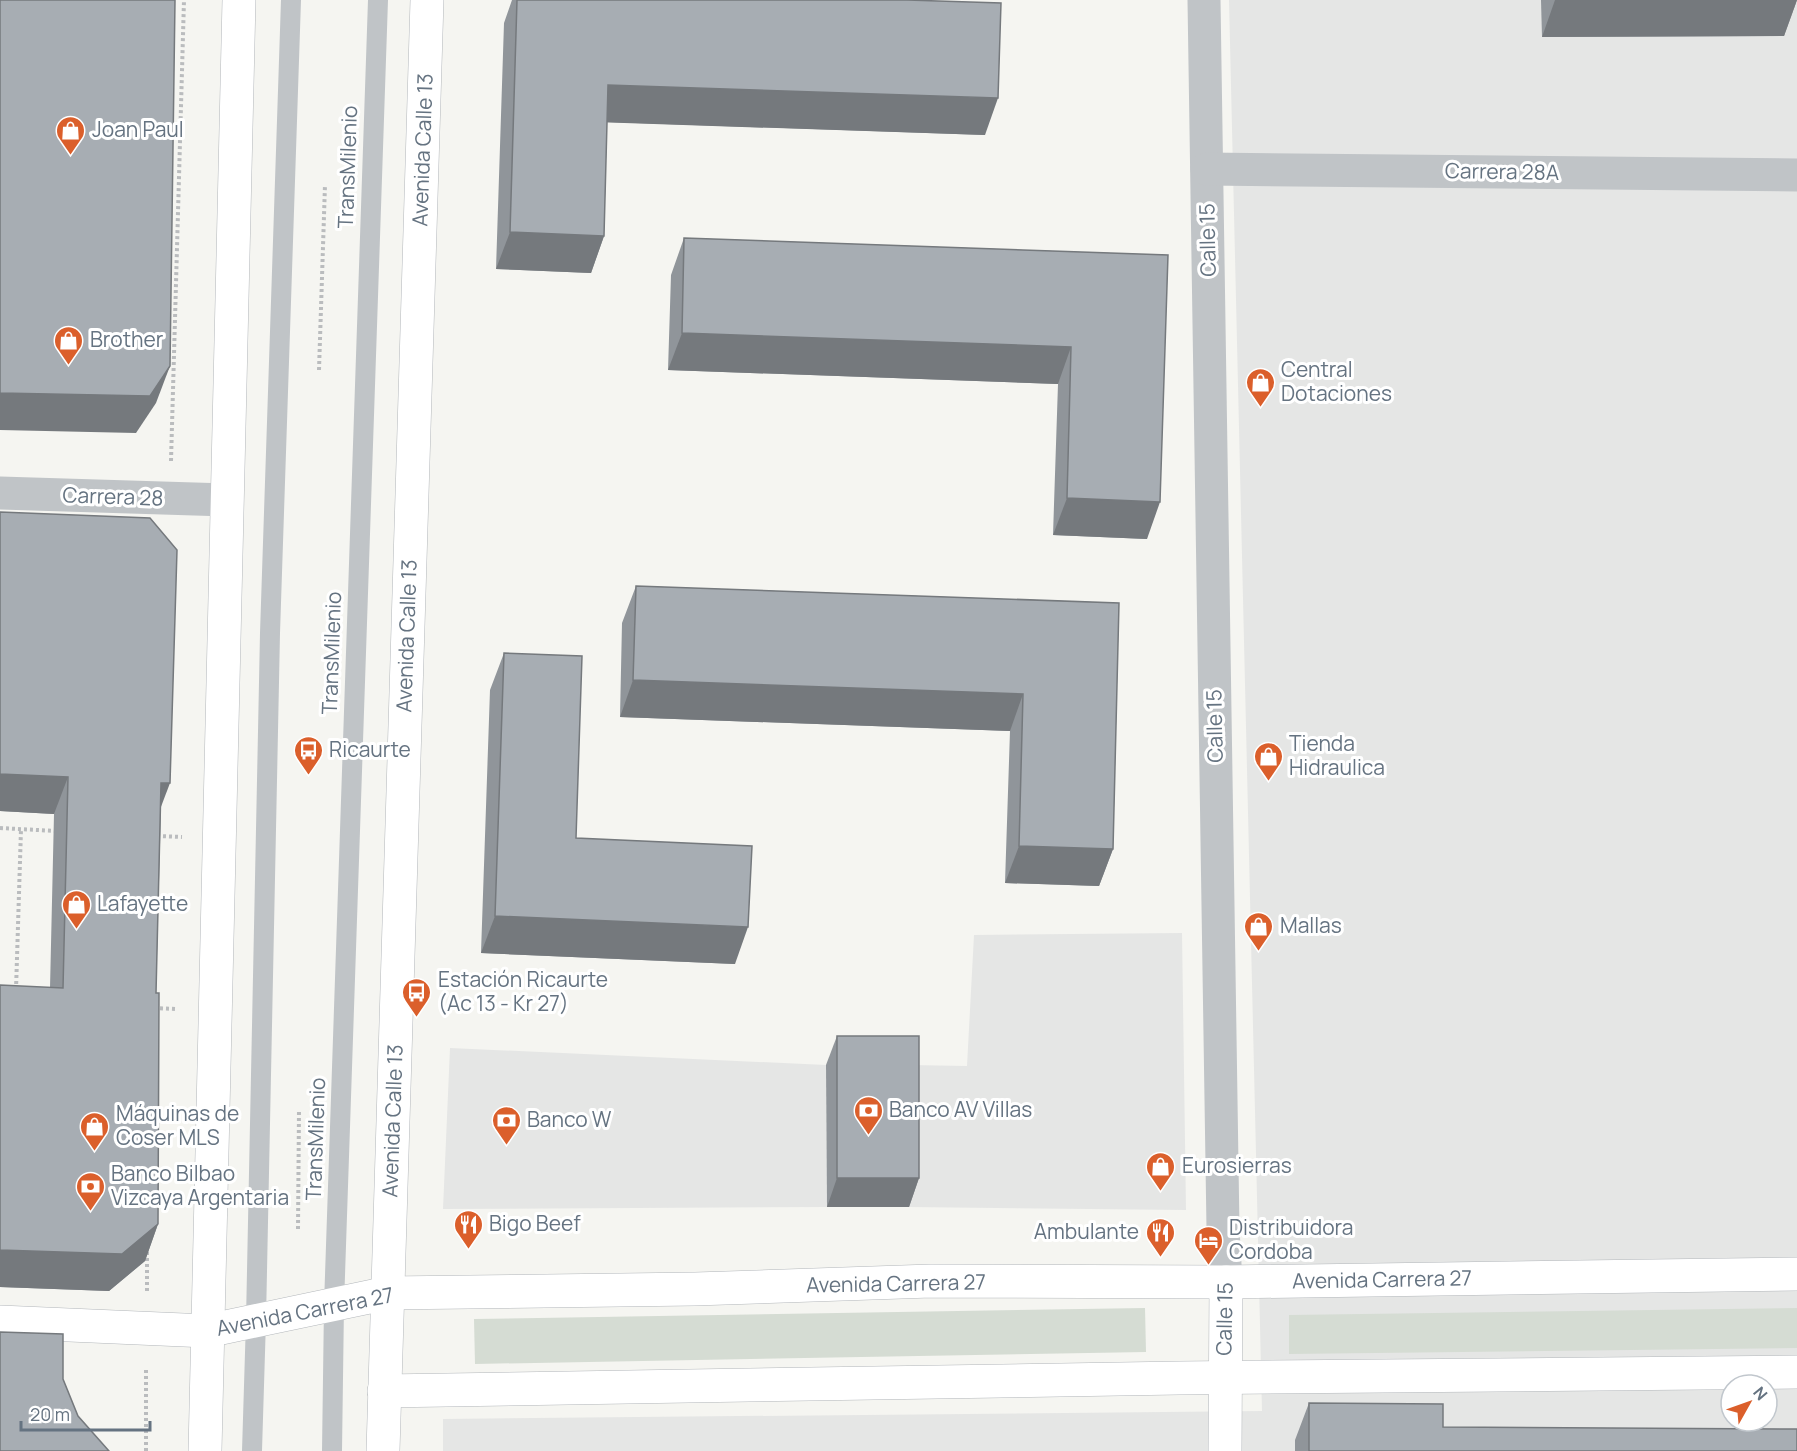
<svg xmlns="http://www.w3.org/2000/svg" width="1797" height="1451" font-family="Manrope,sans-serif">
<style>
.built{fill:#e5e6e5;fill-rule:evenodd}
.green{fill:#d5dcd3}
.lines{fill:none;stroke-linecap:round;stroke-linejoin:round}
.secondary-casing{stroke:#b3b7bb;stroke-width:34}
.primary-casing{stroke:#b3b7bb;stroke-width:34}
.path{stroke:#babcbe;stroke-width:4;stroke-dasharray:3 3;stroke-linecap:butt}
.lane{stroke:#c0c4c7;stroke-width:20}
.street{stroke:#c0c4c7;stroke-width:33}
.secondary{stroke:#fff;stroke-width:33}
.primary{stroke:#fff;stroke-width:33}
.wall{fill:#90959a}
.shaded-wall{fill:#75797d}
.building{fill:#a7adb3;stroke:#75797d;stroke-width:1.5}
.labels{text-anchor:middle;stroke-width:6;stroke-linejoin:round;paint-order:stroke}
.poi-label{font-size:21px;fill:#657381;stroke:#fff;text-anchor:start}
.street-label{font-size:21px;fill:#657381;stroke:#fff}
</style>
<rect width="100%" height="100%" fill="#f5f5f1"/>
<g class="built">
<path d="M 1229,0 L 1797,0 L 1797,1451 L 443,1451 L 443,1419 L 1262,1411 ZM 1731,1385 L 1767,1385 L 1767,1421 L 1731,1421 Z"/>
<path d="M 1182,933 L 1186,1210 L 909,1207 L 909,1065 L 967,1066 L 974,935 Z"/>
<path d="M 450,1048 L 826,1065 L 827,1207 L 443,1209 Z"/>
</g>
<g class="green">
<path d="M 1145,1308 L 1146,1352 L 475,1364 L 474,1319 Z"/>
<path d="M 1797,1308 L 1797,1348 L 1289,1354 L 1289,1315 Z"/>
</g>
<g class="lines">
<defs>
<g id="secondary">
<path d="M 0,1322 L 207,1331 L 388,1293 L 695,1289 L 931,1281 L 1226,1282 L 1797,1274"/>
<path d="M 384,1391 L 1179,1378 L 1797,1372"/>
<path d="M 1225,1451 L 1226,1282"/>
</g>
<g id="primary">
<path d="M 205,1451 L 239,0"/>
<path d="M 383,1451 L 427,0"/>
</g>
</defs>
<use href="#secondary" class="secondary-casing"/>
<use href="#primary" class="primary-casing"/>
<g class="path">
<path d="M 319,370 L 325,185"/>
<path d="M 171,461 L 184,0"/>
<path d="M 0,828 L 56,831"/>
<path d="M 157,836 L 182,837"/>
<path d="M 16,990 L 21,829"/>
<path d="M 154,1008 L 176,1009"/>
<path d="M 298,1229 L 299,1110"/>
<path d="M 147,1291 L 147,1251"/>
<path d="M 146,1451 L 146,1368"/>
</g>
<g class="lane">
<path d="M 252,1451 L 256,1320 L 270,633 L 291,0"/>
<path d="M 332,1451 L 334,1305 L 378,0"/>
</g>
<g class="street">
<path d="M 1204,0 L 1223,1229 L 1226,1282"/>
<path d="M 1207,169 L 1797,175"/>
<path d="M 0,493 L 227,500"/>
</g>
<use href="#secondary" class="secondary"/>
<use href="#primary" class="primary"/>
</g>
<g class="wall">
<path d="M 512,0 L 907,0 L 985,135 L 607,122 L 604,236 L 591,273 L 496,269 L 504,23 Z"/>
<path d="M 1541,0 L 1797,0 L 1784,36 L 1542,37 Z"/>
<path d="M 684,238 L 1168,255 L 1147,539 L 1053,535 L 1058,384 L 668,370 L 671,275 Z"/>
<path d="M 0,512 L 161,808 L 156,993 L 158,1224 L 145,1261 L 109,1291 L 0,1287 L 0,985 L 50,988 L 54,814 L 0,811 Z"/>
<path d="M 636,586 L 1119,603 L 1113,849 L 1099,886 L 1005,883 L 1010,731 L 620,717 L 622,623 Z"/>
<path d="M 504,653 L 576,838 L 735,964 L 481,953 L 490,690 Z"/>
<path d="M 837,1036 L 919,1178 L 909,1207 L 827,1207 L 826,1065 Z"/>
<path d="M 1309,1403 L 1443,1427 L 1797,1451 L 1295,1451 L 1295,1440 Z"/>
</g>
<g class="shaded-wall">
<path d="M 1555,0 L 1797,0 L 1784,36 L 1542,37 Z"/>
<path d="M 608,85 L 998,98 L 985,135 L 595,122 Z"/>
<path d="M 510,232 L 604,236 L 591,273 L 496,269 Z"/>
<path d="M 682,333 L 1071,347 L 1058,384 L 668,370 Z"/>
<path d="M 170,366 L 156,403 L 136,433 L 0,430 L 0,393 Z"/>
<path d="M 1067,498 L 1160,502 L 1147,539 L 1053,535 Z"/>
<path d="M 633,680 L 1023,694 L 1010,731 L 620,717 Z"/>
<path d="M 0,774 L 68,777 L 54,814 L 0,811 Z"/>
<path d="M 161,783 L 170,783 L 156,820 Z"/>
<path d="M 1019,846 L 1113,849 L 1099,886 L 1005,883 Z"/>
<path d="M 495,916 L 748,927 L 735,964 L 481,953 Z"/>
<path d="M 837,1178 L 919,1178 L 909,1207 L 827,1207 Z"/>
<path d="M 158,1224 L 145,1261 L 109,1291 L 0,1287 L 0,1250 Z"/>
</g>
<g class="building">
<path d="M 0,0 L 175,0 L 170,366 L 150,396 L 0,393 Z"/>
<path d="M 517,0 L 907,0 L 1001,3 L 998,98 L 608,85 L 604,236 L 510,232 Z"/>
<path d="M 684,238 L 1168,255 L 1160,502 L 1067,498 L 1071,347 L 682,333 Z"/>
<path d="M 0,512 L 150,518 L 177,550 L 170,783 L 161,783 L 156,993 L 159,993 L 158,1224 L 122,1254 L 0,1250 L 0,985 L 63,988 L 68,777 L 0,774 Z"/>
<path d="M 636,586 L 1119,603 L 1113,849 L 1019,846 L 1023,694 L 633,680 Z"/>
<path d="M 504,653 L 582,656 L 576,838 L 752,846 L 748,927 L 495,916 Z"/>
<rect x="837" y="1036" width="82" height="142"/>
<path d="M 0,1332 L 63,1334 L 63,1379 L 78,1416 L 109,1451 L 0,1451 Z"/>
<path d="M 1309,1403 L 1443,1404 L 1443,1427 L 1797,1429 L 1797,1451 L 1309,1451 Z"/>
</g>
<defs>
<symbol id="shop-pin" viewBox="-11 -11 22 30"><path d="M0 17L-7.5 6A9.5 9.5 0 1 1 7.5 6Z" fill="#db5f2b" stroke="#fff"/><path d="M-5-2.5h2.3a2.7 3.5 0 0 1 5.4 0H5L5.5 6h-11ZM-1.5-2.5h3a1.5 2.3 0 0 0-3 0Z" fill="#fff"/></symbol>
<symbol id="bus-pin" viewBox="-11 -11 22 30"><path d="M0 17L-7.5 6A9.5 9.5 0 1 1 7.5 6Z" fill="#db5f2b" stroke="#fff"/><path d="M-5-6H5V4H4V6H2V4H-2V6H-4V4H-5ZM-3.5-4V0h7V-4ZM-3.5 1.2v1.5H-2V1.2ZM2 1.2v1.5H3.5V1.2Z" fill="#fff"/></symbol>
<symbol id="bank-pin" viewBox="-11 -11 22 30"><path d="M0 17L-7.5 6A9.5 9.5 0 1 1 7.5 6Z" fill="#db5f2b" stroke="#fff"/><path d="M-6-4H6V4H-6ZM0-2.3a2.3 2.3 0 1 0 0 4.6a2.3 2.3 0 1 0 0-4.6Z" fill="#fff"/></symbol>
<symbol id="restaurant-pin" viewBox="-11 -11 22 30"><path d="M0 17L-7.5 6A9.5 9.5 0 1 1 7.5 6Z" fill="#db5f2b" stroke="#fff"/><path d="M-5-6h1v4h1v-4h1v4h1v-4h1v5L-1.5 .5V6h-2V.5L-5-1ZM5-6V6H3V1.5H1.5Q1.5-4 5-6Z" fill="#fff"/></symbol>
<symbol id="hotel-pin" viewBox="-11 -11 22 30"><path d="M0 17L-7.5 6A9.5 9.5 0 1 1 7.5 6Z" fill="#db5f2b" stroke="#fff"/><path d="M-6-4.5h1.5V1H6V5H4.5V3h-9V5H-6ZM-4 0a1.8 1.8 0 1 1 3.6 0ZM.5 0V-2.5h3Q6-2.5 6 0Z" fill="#fff"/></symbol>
</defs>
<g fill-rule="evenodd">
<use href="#shop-pin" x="54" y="114" width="33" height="45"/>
<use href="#shop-pin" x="52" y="324" width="33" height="45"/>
<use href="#shop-pin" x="1244" y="366" width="33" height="45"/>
<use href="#bus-pin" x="292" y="734" width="33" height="45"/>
<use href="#shop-pin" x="1252" y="740" width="33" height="45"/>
<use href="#shop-pin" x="60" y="888" width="33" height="45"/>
<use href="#shop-pin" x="1242" y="910" width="33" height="45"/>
<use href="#bus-pin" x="400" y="976" width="33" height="45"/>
<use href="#bank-pin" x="852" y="1094" width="33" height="45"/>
<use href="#bank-pin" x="490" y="1104" width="33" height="45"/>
<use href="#shop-pin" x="78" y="1110" width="33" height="45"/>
<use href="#shop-pin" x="1144" y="1150" width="33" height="45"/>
<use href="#bank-pin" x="74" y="1170" width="33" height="45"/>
<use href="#restaurant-pin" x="452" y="1208" width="33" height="45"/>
<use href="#restaurant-pin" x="1144" y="1216" width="33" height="45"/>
<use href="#hotel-pin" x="1192" y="1224" width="33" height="45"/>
</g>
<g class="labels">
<g class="poi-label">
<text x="92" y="137">Joan Paul</text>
<text x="90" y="347">Brother</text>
<text x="1281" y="377">Central<tspan x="1281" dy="24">Dotaciones</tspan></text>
<text x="1289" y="751">Tienda<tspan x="1289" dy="24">Hidraulica</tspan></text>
<text x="329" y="757">Ricaurte</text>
<text x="97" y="911">Lafayette</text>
<text x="1280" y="933">Mallas</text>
<text x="438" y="987">Estación Ricaurte<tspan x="438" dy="24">(Ac 13 - Kr 27)</tspan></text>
<text x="889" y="1117">Banco AV Villas</text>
<text x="116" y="1121">Máquinas de<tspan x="116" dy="24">Coser MLS</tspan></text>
<text x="527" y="1127">Banco W</text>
<text x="1182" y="1173">Eurosierras</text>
<text x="111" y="1181">Banco Bilbao<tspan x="111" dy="24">Vizcaya Argentaria</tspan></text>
<text x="489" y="1231">Bigo Beef</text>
<text x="1229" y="1235">Distribuidora<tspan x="1229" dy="24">Cordoba</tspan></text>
<text x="1139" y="1239" text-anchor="end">Ambulante</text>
</g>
<g class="street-label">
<text transform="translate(423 150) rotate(-88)" y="7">Avenida Calle 13</text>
<text transform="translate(348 167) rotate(-88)" y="7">TransMilenio</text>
<text transform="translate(1502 172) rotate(1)" y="7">Carrera 28A</text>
<text transform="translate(1208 240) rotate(-91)" y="7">Calle 15</text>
<text transform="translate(113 497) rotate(2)" y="7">Carrera 28</text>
<text transform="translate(407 636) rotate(-88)" y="7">Avenida Calle 13</text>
<text transform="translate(332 653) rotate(-88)" y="7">TransMilenio</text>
<text transform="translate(1215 726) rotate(-91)" y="7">Calle 15</text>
<text transform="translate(393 1121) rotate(-88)" y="7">Avenida Calle 13</text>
<text transform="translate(316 1139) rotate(-88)" y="7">TransMilenio</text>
<text transform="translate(1382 1280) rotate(-1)" y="7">Avenida Carrera 27</text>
<text transform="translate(896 1284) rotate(-1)" y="7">Avenida Carrera 27</text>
<text transform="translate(305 1312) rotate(-11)" y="7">Avenida Carrera 27</text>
<text transform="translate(1225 1319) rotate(-89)" y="7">Calle 15</text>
</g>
</g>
<g transform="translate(1749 1403) rotate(50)"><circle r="28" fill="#ffffff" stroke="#c1c7cd" stroke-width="1.5"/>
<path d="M0-4.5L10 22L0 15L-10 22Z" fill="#db5f2b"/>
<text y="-9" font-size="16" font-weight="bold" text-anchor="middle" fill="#657381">N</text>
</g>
<path d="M21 1421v9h129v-9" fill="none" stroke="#657381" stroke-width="3"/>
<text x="30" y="1421" font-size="18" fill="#657381" stroke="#ffffff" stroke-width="4.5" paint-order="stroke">20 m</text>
</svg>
